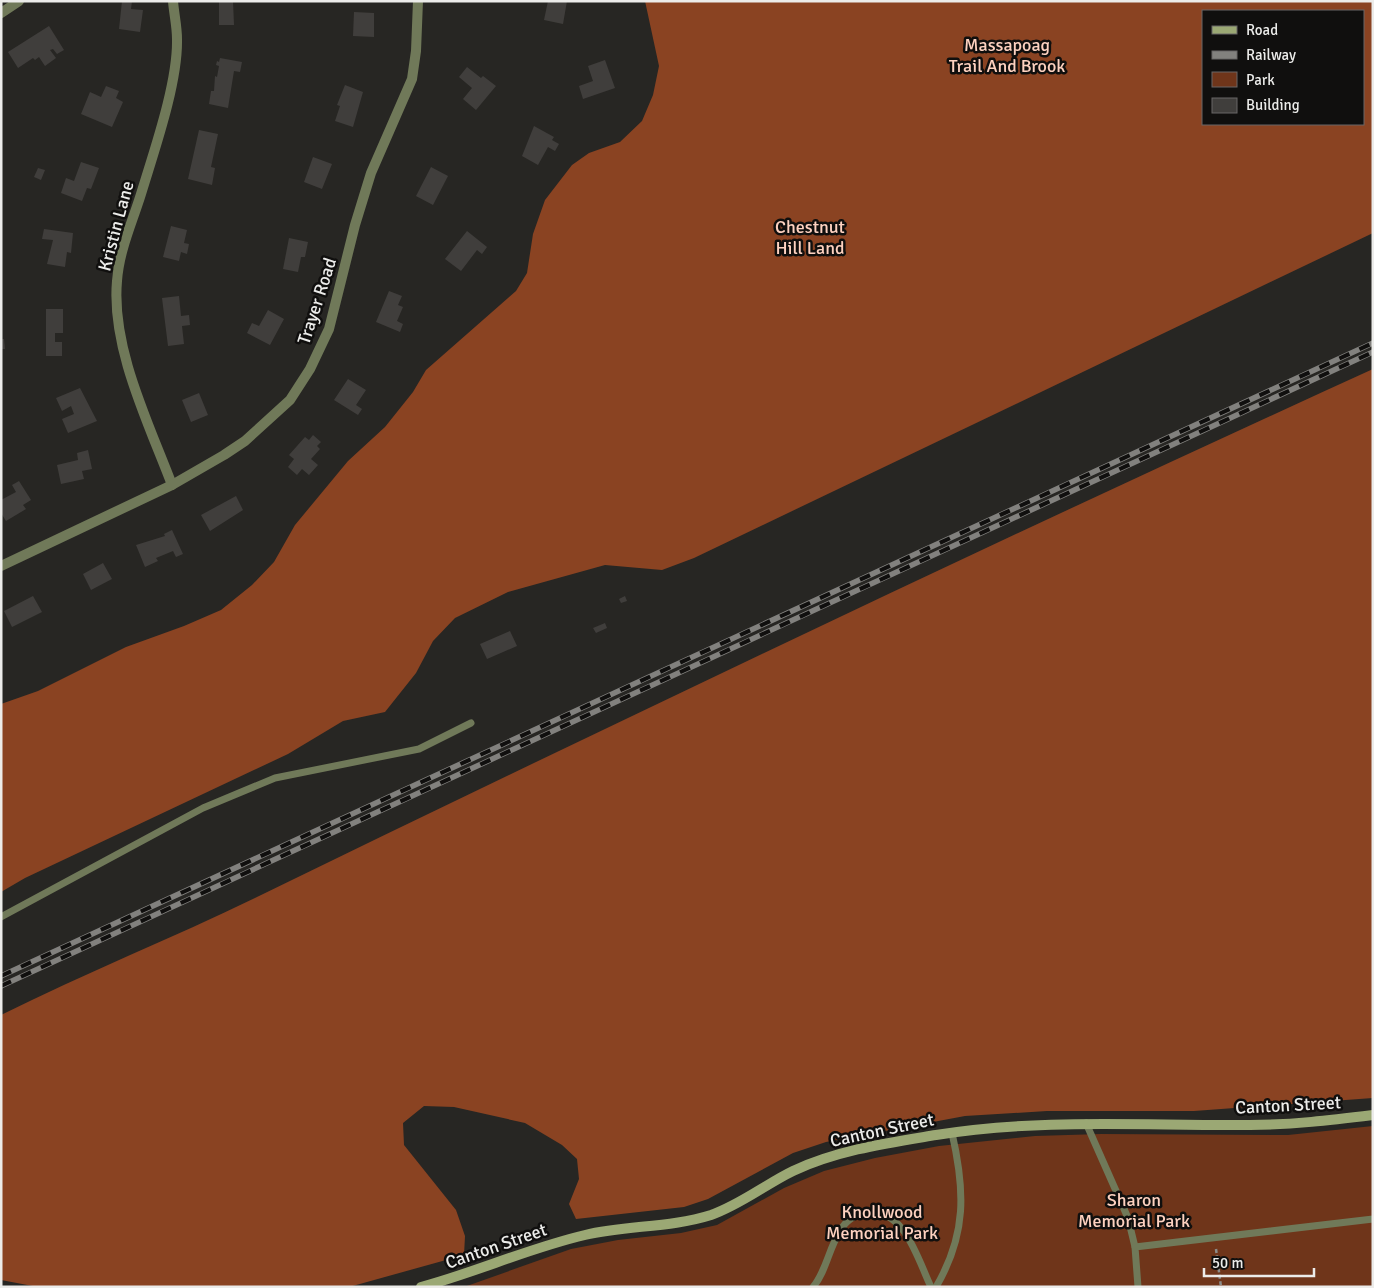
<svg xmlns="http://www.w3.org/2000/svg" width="1374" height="1288" font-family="Signika,sans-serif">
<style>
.green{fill:#6f351a}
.forest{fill:#8a4322;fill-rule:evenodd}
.building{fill:#403e3c}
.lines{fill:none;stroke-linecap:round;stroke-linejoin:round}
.path{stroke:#8c8c89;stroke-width:2.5;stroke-dasharray:4 2.5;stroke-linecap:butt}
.lane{stroke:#707959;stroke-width:7}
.street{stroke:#707959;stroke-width:10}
.secondary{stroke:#9ba874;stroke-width:10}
.rail-casing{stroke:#82817e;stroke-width:5.5}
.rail{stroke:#100f0e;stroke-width:4;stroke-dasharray:11;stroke-linecap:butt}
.labels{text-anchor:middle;stroke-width:5;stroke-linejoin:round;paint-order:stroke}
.park-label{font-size:18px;fill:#fed2c0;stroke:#100f0e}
.street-label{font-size:18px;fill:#ececea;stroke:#100f0e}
</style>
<rect width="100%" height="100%" fill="#272623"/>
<path class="green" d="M 1373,1126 L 1373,1287 L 464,1287 L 571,1249 L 618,1240 L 681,1233 L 717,1225 L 784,1188 L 824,1171 L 875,1158 L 939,1146 L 1035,1136 L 1101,1134 L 1288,1135 Z"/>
<g class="forest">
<path d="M 645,1 L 1373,1 L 1373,233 L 694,558 L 662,570 L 605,565 L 508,592 L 455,618 L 433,641 L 416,673 L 385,712 L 343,721 L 288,754 L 25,878 L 1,892 L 1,704 L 38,691 L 126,647 L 184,626 L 221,610 L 252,585 L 274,562 L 295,525 L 348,461 L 385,427 L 413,392 L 426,370 L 516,291 L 527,273 L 533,234 L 545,200 L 572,165 L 589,153 L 620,142 L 642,121 L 653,95 L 659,66 ZM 1203,11 L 1363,11 L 1363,124 L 1203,124 Z"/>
<path d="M 1373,369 L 1373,1098 L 1194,1111 L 1047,1111 L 965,1116 L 826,1142 L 793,1153 L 708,1199 L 684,1207 L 576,1219 L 569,1204 L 579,1179 L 577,1159 L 562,1145 L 525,1123 L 454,1107 L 424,1106 L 403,1123 L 404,1145 L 456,1210 L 465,1236 L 464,1255 L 349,1287 L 38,1287 L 1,1280 L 1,1015 C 85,973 173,938 257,897 C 627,717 998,540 1373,369 Z"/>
</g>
<g class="building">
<path d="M 122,1 L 132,1 L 131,9 L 143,10 L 140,32 L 119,29 Z"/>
<path d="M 219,1 L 233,1 L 234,25 L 219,25 Z"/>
<path d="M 548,1 L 567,1 L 563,24 L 544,20 Z"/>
<path d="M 354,12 L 374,13 L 374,37 L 353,36 Z"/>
<path d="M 49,26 L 64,50 L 57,54 L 53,49 L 50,50 L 56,58 L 45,66 L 39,57 L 35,60 L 33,58 L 18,68 L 8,52 Z"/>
<path d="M 220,58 L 242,62 L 240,72 L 234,71 L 228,108 L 209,104 L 211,91 L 214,91 L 215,76 L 217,77 L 219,66 L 216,65 L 217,61 L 219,62 Z"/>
<path d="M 605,60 L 615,88 L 583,99 L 579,86 L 593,81 L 588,66 Z"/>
<path d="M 467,67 L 481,78 L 483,76 L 496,86 L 476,110 L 463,99 L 472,88 L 459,77 Z"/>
<path d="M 345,85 L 363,92 L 353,127 L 335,121 L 340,106 L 337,105 Z"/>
<path d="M 106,86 L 119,91 L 116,98 L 123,102 L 112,127 L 81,114 L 90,92 L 101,97 Z"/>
<path d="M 534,126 L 554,137 L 552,140 L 559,144 L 555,151 L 548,147 L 538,165 L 522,156 Z"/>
<path d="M 199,130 L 218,134 L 211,167 L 215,168 L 212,185 L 188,179 Z"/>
<path d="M 313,157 L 332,164 L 322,189 L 304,182 Z"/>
<path d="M 81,162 L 99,168 L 91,189 L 87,188 L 82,201 L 61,193 L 66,178 L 74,181 Z"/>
<path d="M 431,167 L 448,176 L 433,205 L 416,196 Z"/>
<path d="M 38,168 L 45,170 L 41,180 L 34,177 Z"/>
<path d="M 171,226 L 187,230 L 184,243 L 189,244 L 187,254 L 181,252 L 179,261 L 163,257 Z"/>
<path d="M 44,229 L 73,233 L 71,253 L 67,252 L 65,267 L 47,264 L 53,240 L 42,239 Z"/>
<path d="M 467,231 L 487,247 L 482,254 L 477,250 L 461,271 L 445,259 Z"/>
<path d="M 289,238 L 308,242 L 305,257 L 301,257 L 298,272 L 283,269 Z"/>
<path d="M 389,291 L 402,296 L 398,305 L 403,307 L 397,321 L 403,324 L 400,332 L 376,322 Z"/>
<path d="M 179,296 L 181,316 L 189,315 L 190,325 L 182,326 L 184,344 L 168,346 L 162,298 Z"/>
<path d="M 46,309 L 63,309 L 63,333 L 55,333 L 55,342 L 62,342 L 62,356 L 46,356 Z"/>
<path d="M 268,310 L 284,319 L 270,345 L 247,333 L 252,323 L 259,326 Z"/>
<path d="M 1,339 L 4,339 L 5,349 L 1,349 Z"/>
<path d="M 348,379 L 366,390 L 356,405 L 362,409 L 358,415 L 334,400 Z"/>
<path d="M 80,388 L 97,421 L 68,433 L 62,419 L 74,414 L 71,406 L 62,411 L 56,398 Z"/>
<path d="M 199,393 L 208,415 L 191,422 L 182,400 Z"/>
<path d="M 313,435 L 321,442 L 317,446 L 320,449 L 311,459 L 318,465 L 309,475 L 302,469 L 297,475 L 288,467 L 294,459 L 289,455 L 305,437 L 309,440 Z"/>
<path d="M 88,450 L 92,469 L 82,471 L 84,479 L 61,484 L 57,465 L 78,460 L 77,453 Z"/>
<path d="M 19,481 L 31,500 L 23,505 L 26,509 L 6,521 L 1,513 L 1,500 L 16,492 L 12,485 Z"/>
<path d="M 236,496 L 243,510 L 210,531 L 201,515 Z"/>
<path d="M 172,530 L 183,554 L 176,557 L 173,551 L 156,558 L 158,561 L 145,567 L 136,545 L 165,536 L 164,534 Z"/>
<path d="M 103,563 L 112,579 L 91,590 L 83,574 Z"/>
<path d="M 33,596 L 42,612 L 12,627 L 4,611 Z"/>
<path d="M 625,596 L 627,601 L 621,603 L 619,599 Z"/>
<path d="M 605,623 L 607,628 L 596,633 L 593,628 Z"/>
<path d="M 510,631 L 517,646 L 487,659 L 480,644 Z"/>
</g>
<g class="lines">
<path class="path" d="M 1216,1249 L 1221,1287"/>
<g class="lane">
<path d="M 1,917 L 203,808 L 275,778 L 419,749 L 471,723"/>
<path d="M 1086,1123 L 1128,1218 L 1135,1247"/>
<path d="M 813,1287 C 826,1272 829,1248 840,1231 C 846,1220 855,1214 868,1212 C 905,1209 918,1260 931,1287"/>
<path d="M 936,1287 C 967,1234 965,1190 952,1133"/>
<path d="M 1138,1287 L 1135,1247 L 1373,1219"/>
</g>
<g class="street">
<path d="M 1,13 L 19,1"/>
<path d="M 172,485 C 149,424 111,348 117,281 C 119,251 132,223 141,194 C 154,151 178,83 177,39 C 177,26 174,14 173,1"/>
<path d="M 1,566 L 172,485 L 224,455 L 245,441 L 290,400 L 310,369 L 329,329 L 355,225 L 371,173 L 412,79 L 416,51 L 418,1"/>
</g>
<path class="secondary" d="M 421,1287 C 477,1272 529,1248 585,1235 C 626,1225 670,1228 711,1215 C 740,1205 766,1184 793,1171 C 838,1150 888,1143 936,1135 C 1040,1118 1145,1126 1250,1125 C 1291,1125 1332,1120 1373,1115"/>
<defs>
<g id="rail">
<path d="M 1,976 L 1373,343"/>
<path d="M 1,986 L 1373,352"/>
</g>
</defs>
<use href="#rail" class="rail-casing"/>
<use href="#rail" class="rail"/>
</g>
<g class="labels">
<g class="park-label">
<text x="1007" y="51">Massapoag<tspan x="1007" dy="21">Trail And Brook</tspan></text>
<text x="810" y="233">Chestnut<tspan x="810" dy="21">Hill Land</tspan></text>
<text x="1134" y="1206">Sharon<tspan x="1134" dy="21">Memorial Park</tspan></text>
<text x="882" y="1218">Knollwood<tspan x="882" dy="21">Memorial Park</tspan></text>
</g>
<g class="street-label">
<text transform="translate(116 226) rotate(-75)" y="6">Kristin Lane</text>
<text transform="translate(317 301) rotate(-72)" y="6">Trayer Road</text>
<text transform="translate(1288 1105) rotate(-3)" y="6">Canton Street</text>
<text transform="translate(882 1130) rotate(-12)" y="6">Canton Street</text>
<text transform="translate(496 1246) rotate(-19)" y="6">Canton Street</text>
</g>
</g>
<rect width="1374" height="1288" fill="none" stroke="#ececea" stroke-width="5"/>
<rect x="1202" y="10" width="162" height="115" fill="#100f0e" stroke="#686766"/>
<rect x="1212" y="26" width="25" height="8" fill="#9ba874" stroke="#686766"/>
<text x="1246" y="35" font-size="15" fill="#ececea">Road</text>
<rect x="1212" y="51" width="25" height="8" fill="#82817e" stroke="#686766"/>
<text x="1246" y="60" font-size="15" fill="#ececea">Railway</text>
<rect x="1212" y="72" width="25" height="15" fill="#6f351a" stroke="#686766"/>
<text x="1246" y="85" font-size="15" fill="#ececea">Park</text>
<rect x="1212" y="98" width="25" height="15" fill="#403e3c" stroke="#686766"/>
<text x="1246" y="110" font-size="15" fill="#ececea">Building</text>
<path d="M1204 1268v8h110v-8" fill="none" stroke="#ececea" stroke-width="2.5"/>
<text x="1212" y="1268" font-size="15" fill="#ececea" stroke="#100f0e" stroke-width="4" paint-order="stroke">50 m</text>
</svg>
